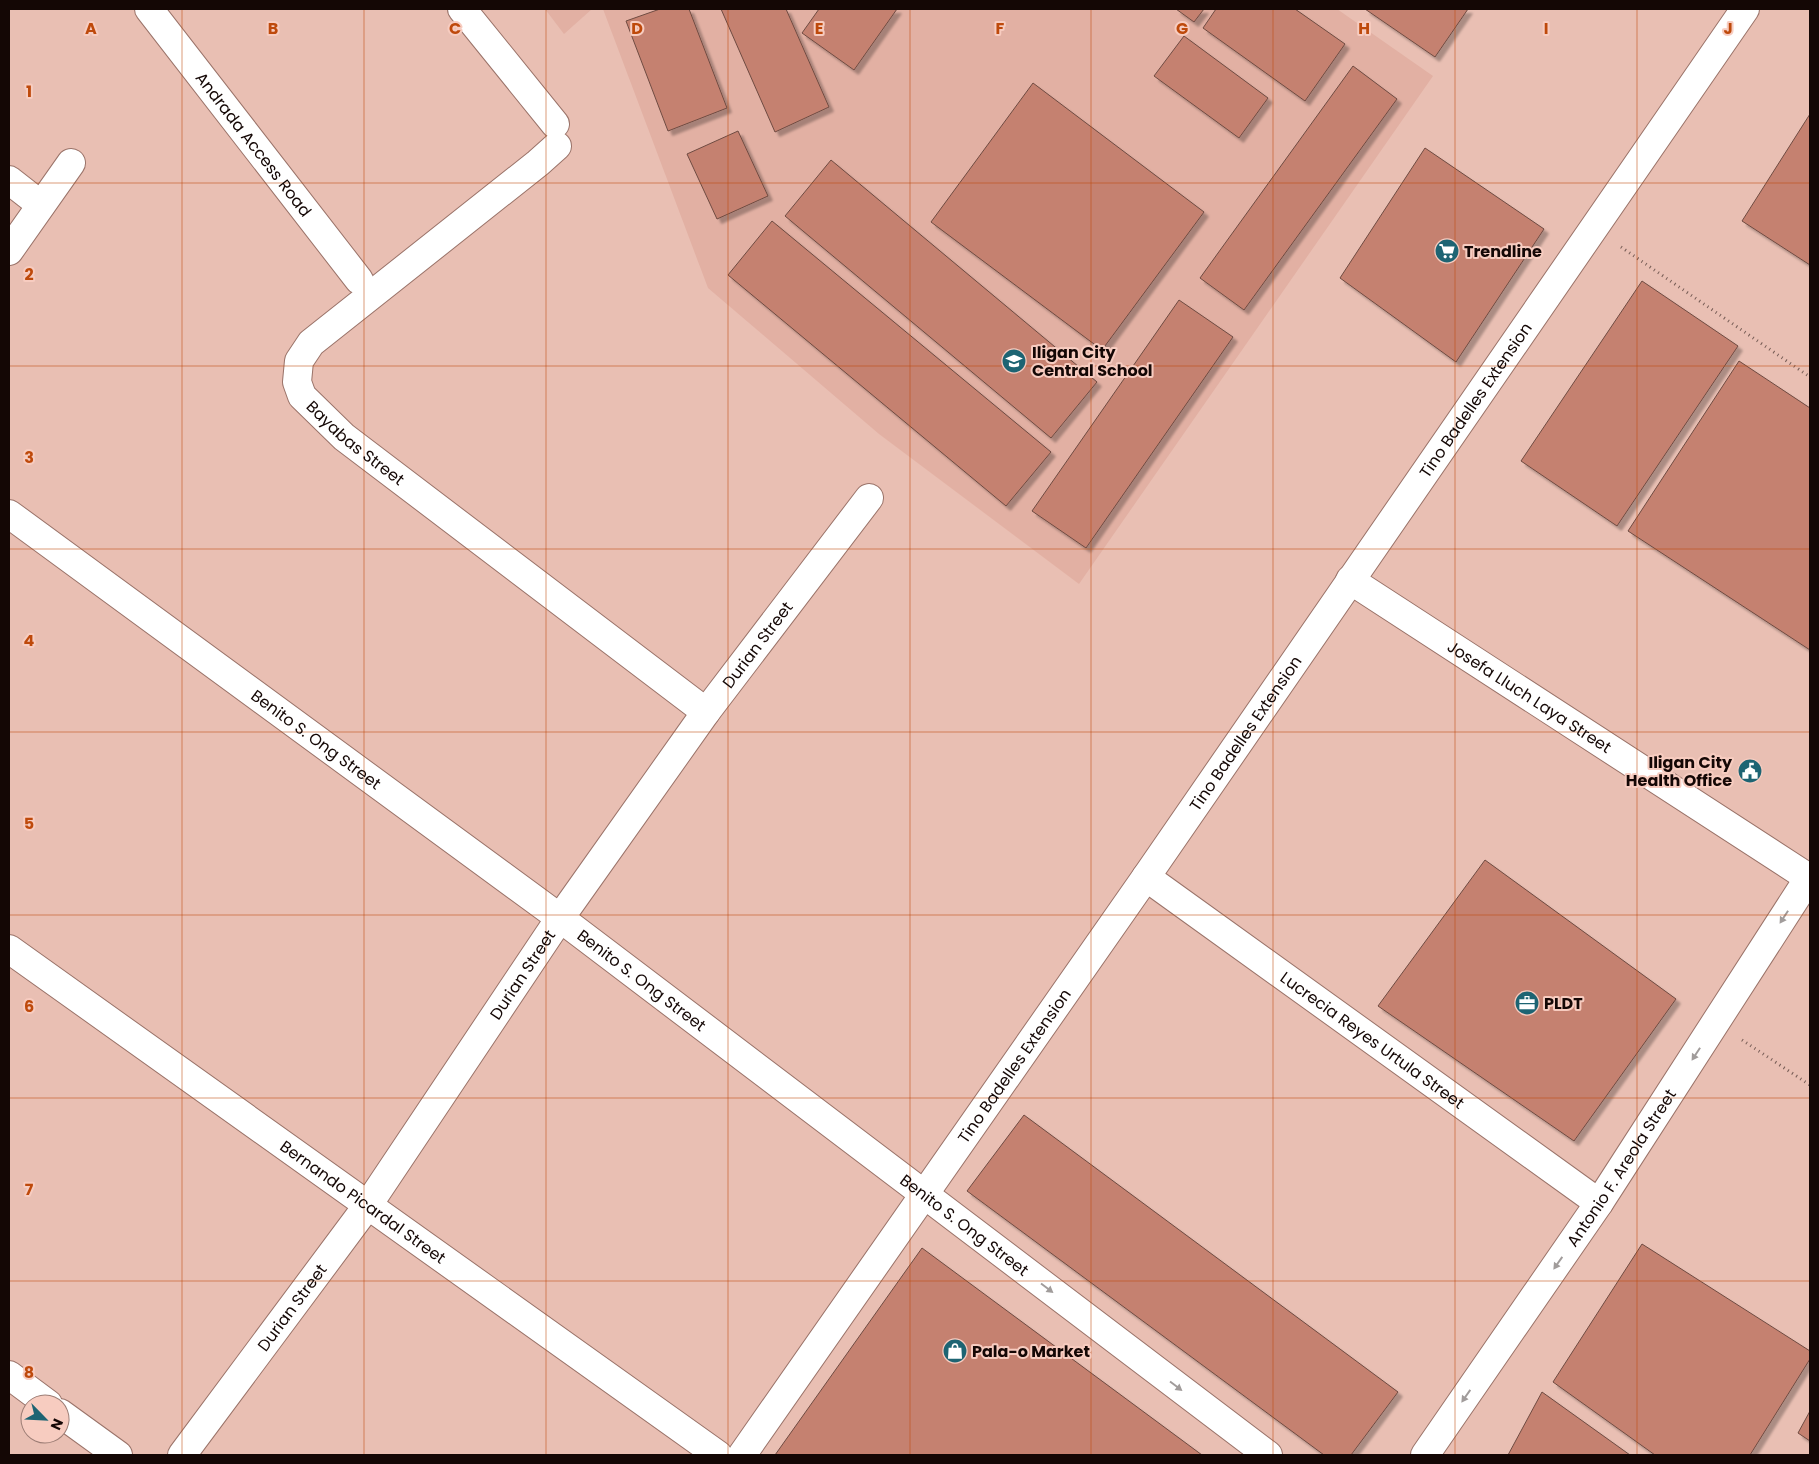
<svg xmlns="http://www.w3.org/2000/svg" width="1819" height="1464" font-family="Poppins,sans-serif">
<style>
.built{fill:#e2b0a3}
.building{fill:#c5816f;stroke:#6f4b42;filter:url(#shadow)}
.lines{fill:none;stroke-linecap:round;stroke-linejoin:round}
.minor-casing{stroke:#9a7369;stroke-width:30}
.tertiary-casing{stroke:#9a7369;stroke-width:30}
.path{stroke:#775d56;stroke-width:3;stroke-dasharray:1 4;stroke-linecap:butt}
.minor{stroke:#fff;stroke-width:28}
.tertiary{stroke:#fff;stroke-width:28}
.oneway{fill:#a19c9b}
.grid{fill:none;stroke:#be490b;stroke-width:1;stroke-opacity:0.55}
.labels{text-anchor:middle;stroke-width:4;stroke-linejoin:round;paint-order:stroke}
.street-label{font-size:16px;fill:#140705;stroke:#f7ccc0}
.poi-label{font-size:16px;font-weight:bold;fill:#140705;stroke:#f7ccc0;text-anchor:start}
.grid-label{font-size:16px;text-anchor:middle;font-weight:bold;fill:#be490b;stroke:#f7ccc0;stroke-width:4;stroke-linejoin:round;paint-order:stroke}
</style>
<defs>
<filter id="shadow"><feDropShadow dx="4.5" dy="4.5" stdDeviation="1" flood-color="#0004"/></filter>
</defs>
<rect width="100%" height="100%" fill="#e9bfb3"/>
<g class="built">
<path d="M 545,9 L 592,9 L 564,34 Z"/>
<path d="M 603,9 L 1337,9 L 1433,76 L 1079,584 L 879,434 L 708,288 Z"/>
</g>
<g class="building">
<path d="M 660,9 L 689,9 L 727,108 L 668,131 L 626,21 Z"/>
<path d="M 721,9 L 786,9 L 829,107 L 775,132 Z"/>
<path d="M 819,9 L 897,9 L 854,70 L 802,33 Z"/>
<path d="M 1176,9 L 1204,9 L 1194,22 Z"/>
<path d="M 1216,9 L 1295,9 L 1345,44 L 1305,101 L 1203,28 Z"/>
<path d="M 1365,9 L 1468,9 L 1435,57 Z"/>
<path d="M 1184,36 L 1268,98 L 1239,138 L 1154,76 Z"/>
<path d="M 1353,66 L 1397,99 L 1244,310 L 1200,278 Z"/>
<path d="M 1033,83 L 1204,212 L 1102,350 L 931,222 Z"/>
<path d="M 1810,114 L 1810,265 L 1742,221 Z"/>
<path d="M 738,131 L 768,196 L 717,219 L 687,154 Z"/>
<path d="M 1425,148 L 1544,229 L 1456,362 L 1340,278 Z"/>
<path d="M 831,160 L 1097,382 L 1051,438 L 785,216 Z"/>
<path d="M 772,221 L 1051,452 L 1006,506 L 728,275 Z"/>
<path d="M 1642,281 L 1738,346 L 1617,526 L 1521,461 Z"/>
<path d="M 1179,300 L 1233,337 L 1086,548 L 1032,511 Z"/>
<path d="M 1739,361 L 1810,408 L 1810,650 L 1628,531 Z"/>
<path d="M 1485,860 L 1676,999 L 1574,1141 L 1378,1006 Z"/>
<path d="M 1024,1115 L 1398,1392 L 1351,1455 L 1324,1455 L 967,1191 Z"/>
<path d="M 1642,1244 L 1810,1351 L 1810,1359 L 1750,1455 L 1655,1455 L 1553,1382 Z"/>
<path d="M 922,1248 L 1202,1455 L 775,1455 Z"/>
<path d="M 1542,1392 L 1630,1455 L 1508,1455 Z"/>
<path d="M 1810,1411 L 1810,1441 L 1798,1433 Z"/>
</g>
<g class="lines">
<defs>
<g id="minor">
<path id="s1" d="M 149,9 L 359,280"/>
<path d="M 462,9 L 555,124"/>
<path id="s2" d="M 557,146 L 538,163 L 311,343 L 299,361 L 297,382 L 302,396 L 344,437 L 706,712"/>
<path d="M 9,180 L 41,205"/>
<path d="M 9,251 L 71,163"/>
<path id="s3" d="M 9,514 L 560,918 L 1268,1455"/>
<path id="s4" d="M 1350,580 L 1809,878"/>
<path id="s5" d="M 1146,877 L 1599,1203"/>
<path id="s6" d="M 9,949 L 718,1455"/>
<path d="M 9,1375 L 48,1404"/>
<path d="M 60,1413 L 118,1455"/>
<path id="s7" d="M 182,1455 L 368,1205 L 560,918 L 706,712 L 869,498"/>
</g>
<g id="tertiary">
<path id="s8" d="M 742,1455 L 1146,877 L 1745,9"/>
<path id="s9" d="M 1425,1455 L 1599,1203 L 1810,876"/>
</g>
</defs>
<use href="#minor" class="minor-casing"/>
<use href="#tertiary" class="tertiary-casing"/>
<g class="path">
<path d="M 1621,247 L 1810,377"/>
<path d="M 1742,1040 L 1810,1085"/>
</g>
<use href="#minor" class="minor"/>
<use href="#tertiary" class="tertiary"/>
</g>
<defs><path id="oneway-solid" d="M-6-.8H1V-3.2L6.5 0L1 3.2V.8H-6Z" transform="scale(1.25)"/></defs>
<g class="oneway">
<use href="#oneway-solid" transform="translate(1784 917) rotate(123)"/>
<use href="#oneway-solid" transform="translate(1696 1054) rotate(123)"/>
<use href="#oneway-solid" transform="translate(1558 1263) rotate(125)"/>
<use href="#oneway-solid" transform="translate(1047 1288) rotate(37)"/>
<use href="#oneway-solid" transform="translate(1176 1386) rotate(37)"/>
<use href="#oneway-solid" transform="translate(1466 1396) rotate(125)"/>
</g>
<path class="grid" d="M 182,9 L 182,1455M 364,9 L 364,1455M 546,9 L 546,1455M 728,9 L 728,1455M 910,9 L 910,1455M 1091,9 L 1091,1455M 1273,9 L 1273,1455M 1455,9 L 1455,1455M 1637,9 L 1637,1455M 9,183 L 1810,183M 9,366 L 1810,366M 9,549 L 1810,549M 9,732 L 1810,732M 9,915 L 1810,915M 9,1098 L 1810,1098M 9,1281 L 1810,1281"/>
<defs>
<symbol id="supermarket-disc" viewBox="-11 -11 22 22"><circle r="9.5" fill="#1d6473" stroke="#f7ccc0"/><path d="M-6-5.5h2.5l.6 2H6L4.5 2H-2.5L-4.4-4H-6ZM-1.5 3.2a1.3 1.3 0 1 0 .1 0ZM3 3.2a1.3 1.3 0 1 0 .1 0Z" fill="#fff"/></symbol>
<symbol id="school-disc" viewBox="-11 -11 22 22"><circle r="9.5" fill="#1d6473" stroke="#f7ccc0"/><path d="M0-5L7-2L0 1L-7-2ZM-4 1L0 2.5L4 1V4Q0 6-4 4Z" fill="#fff"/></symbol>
<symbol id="civic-disc" viewBox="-11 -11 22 22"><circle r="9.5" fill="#1d6473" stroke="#f7ccc0"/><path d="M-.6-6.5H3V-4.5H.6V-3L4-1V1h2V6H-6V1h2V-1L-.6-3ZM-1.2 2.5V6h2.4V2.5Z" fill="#fff"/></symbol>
<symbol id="office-disc" viewBox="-11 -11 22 22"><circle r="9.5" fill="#1d6473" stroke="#f7ccc0"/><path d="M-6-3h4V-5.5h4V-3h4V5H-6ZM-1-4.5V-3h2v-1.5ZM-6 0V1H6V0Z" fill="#fff"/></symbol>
<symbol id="shop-disc" viewBox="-11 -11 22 22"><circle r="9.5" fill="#1d6473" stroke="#f7ccc0"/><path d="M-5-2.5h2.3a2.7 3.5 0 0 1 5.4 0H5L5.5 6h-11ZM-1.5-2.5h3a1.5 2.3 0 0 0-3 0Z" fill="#fff"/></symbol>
</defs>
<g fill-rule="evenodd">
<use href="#supermarket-disc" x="1433" y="237" width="28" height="28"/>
<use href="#school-disc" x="1000" y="347" width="28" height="28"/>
<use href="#civic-disc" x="1736" y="757" width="28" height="28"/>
<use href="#office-disc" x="1513" y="989" width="28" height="28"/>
<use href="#shop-disc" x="941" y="1337" width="28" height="28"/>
</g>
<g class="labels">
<g class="street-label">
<text dy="6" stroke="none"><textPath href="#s1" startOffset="171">Andrada Access Road</textPath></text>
<text dy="6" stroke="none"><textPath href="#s8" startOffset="1285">Tino Badelles Extension</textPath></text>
<text dy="6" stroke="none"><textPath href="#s2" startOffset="444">Bayabas Street</textPath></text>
<text dy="6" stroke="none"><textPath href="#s7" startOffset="994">Durian Street</textPath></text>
<text dy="6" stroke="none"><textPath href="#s4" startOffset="214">Josefa Lluch Laya Street</textPath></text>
<text dy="6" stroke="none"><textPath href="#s8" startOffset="880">Tino Badelles Extension</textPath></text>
<text dy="6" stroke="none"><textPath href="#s3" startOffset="381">Benito S. Ong Street</textPath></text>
<text dy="6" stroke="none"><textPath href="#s7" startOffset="589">Durian Street</textPath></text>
<text dy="6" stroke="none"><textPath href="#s3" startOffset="786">Benito S. Ong Street</textPath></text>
<text dy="6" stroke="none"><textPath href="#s5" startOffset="279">Lucrecia Reyes Urtula Street</textPath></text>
<text dy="6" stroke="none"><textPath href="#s8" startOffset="475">Tino Badelles Extension</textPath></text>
<text dy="6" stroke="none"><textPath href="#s9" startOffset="348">Antonio F. Areola Street</textPath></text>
<text dy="6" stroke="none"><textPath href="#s6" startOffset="435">Bernando Picardal Street</textPath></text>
<text dy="6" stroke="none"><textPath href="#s3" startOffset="1191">Benito S. Ong Street</textPath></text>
<text dy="6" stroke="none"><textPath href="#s7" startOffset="184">Durian Street</textPath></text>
</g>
<g class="poi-label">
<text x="1464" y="257">Trendline</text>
<text x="1032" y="358">Iligan City<tspan x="1032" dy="18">Central School</tspan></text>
<text x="1732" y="768" text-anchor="end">Iligan City<tspan x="1732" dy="18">Health Office</tspan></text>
<text x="1544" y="1009">PLDT</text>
<text x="972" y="1357">Pala-o Market</text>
</g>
</g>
<g class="grid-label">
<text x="91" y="34">A</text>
<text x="273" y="34">B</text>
<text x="455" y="34">C</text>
<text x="637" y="34">D</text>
<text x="819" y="34">E</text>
<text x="1000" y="34">F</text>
<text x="1182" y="34">G</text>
<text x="1364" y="34">H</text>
<text x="1546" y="34">I</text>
<text x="1728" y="34">J</text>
<text x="29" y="97">1</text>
<text x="29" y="280">2</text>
<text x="29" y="463">3</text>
<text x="29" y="646">4</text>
<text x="29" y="829">5</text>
<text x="29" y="1012">6</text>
<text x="29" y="1195">7</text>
<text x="29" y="1378">8</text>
</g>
<rect width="1819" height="1464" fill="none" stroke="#140705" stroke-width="20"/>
<g transform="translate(45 1419) rotate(114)"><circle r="24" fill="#f7ccc0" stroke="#9c7d75"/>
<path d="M0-4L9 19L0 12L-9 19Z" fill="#1d6473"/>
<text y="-8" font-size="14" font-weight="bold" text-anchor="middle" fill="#140705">N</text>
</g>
</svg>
